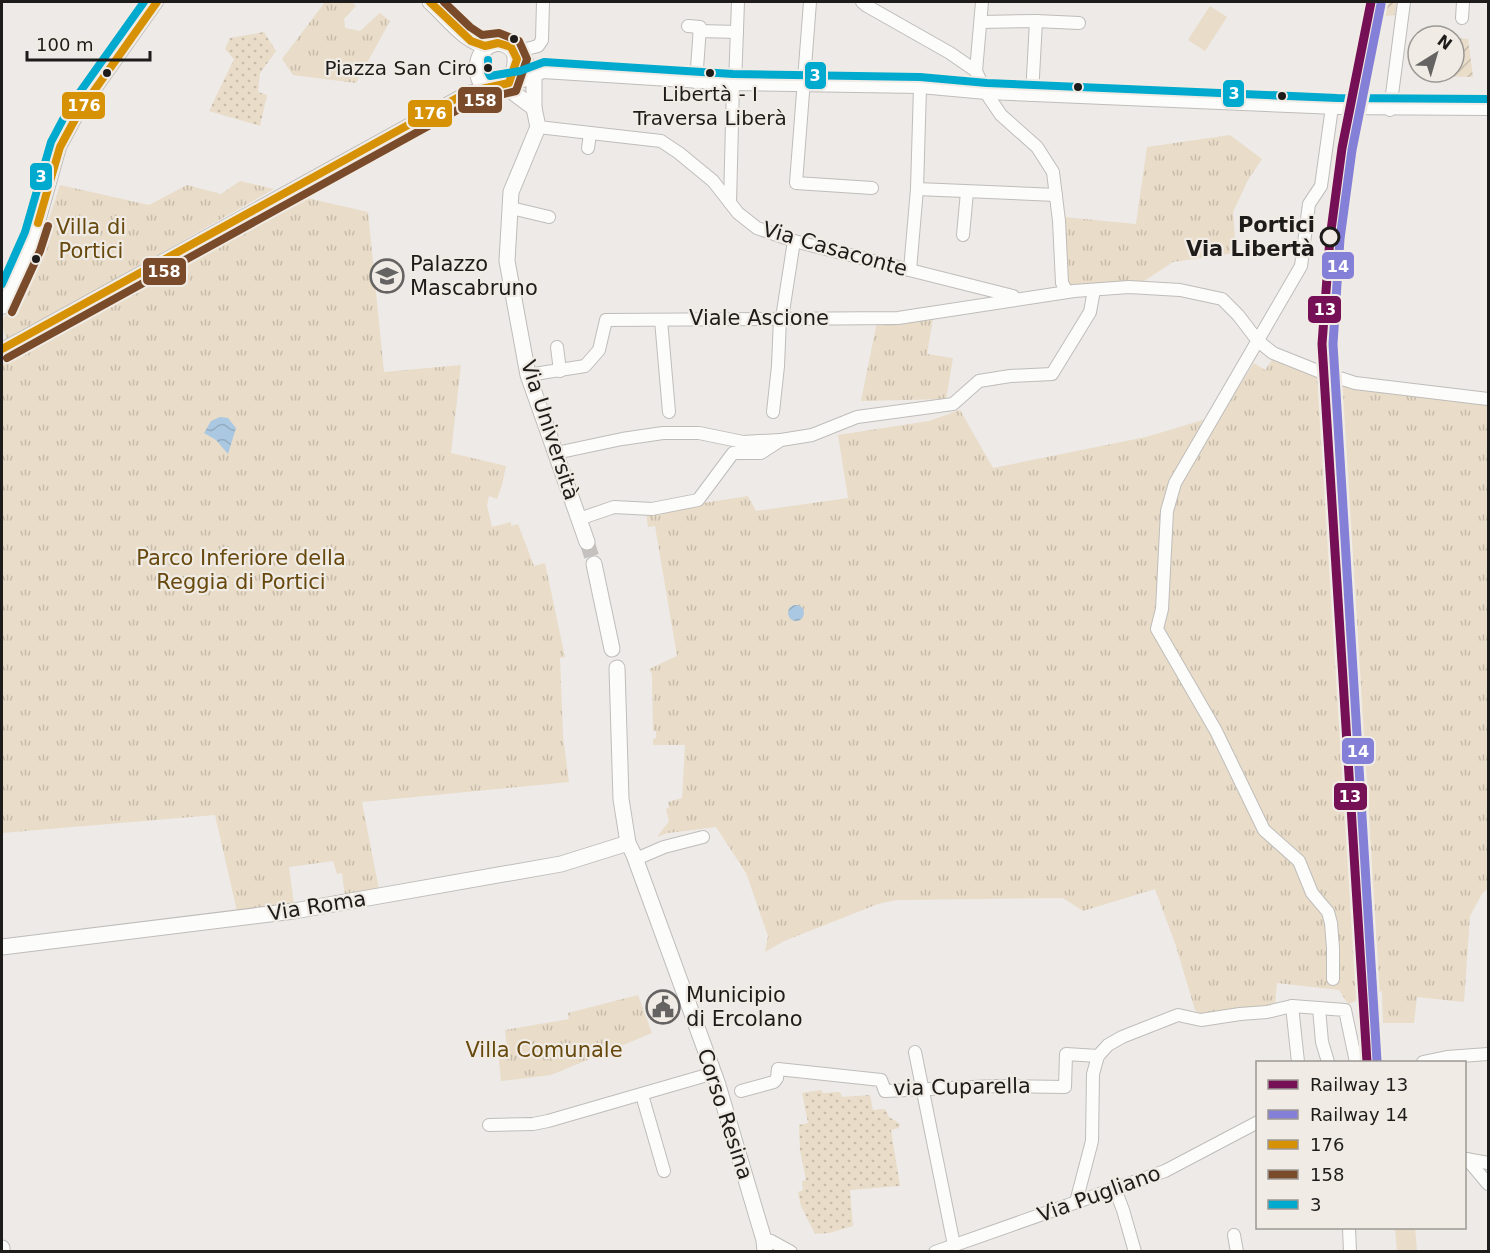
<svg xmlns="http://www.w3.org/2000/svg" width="1490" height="1253" font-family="'DejaVu Sans',sans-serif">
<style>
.grass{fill:url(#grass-dots)}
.park{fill:url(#park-tufts)}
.garden{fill:url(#garden-furrows)}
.pitch{fill:#e9dcc8}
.water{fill:url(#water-waves)}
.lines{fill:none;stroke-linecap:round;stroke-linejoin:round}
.major-tunnel{stroke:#c4c1be;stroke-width:15;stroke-dasharray:15 8;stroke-linecap:butt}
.minor-casing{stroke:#bfbdba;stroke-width:14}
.major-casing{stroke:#bfbdba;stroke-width:17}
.minor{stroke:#fcfcfb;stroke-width:12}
.major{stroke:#fcfcfb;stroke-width:15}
.bus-1-casing{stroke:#f0ebe4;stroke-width:12}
.bus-2-casing{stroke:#f0ebe4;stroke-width:12}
.bus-3-casing{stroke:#f0ebe4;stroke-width:12}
.bus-1{stroke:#d69104;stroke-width:8}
.bus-2{stroke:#7a4b2a;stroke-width:8}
.bus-3{stroke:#00a9ce;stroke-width:8}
.rail-1-casing{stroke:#f0ebe4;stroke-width:14}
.rail-2-casing{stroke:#f0ebe4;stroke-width:14}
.rail-1{stroke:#751056;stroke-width:9}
.rail-2{stroke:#8480d7;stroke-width:9}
.bus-dot{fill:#1e1c1a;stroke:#f0ebe4;stroke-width:2}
.stop-dot{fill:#f0ebe4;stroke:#1e1c1a;stroke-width:3}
.labels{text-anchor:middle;stroke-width:4.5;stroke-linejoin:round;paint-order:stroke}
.bus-label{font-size:20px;fill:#1e1c1a;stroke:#f0ebe4;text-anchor:end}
.stop-label{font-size:21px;font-weight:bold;fill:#1e1c1a;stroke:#f0ebe4;text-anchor:end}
.park-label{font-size:21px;fill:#67490e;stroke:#f0ebe4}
.street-label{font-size:21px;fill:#1e1c1a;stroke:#f0ebe4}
.poi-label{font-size:21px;fill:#1e1c1a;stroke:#f0ebe4;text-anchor:start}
.line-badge{stroke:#f0ebe4;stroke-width:2}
.badge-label{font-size:16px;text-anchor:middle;font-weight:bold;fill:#fff}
</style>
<defs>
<pattern id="grass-dots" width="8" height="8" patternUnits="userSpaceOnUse" patternTransform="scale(1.5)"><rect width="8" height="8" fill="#e9dcc8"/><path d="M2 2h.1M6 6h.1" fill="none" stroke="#c7bcab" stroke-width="1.8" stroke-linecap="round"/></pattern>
<pattern id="park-tufts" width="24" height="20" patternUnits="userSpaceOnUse" patternTransform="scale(1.5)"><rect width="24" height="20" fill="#e9dcc8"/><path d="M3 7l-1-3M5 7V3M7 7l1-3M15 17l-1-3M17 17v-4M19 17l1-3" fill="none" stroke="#c7bcab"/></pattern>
<pattern id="garden-furrows" width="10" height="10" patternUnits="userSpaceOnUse" patternTransform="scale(1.5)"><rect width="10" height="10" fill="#e9dcc8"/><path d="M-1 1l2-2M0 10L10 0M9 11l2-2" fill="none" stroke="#c7bcab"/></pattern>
<pattern id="water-waves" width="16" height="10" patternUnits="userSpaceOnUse" patternTransform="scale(1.5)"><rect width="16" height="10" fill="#aac8e1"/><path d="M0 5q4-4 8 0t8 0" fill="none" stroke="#92abc0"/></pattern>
</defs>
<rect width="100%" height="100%" fill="#edeae7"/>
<g class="grass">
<path d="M 264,32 L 276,51 L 260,73 L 258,92 L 267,95 L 260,126 L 209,111 L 234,59 L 225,49 L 230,38 Z"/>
<path d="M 821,1090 L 823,1093 L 840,1092 L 842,1097 L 870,1095 L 873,1110 L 885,1109 L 889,1117 L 900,1124 L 899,1128 L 891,1130 L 900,1186 L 850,1190 L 853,1226 L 829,1233 L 815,1234 L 801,1206 L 798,1192 L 803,1190 L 802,1181 L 806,1180 L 800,1150 L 799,1125 L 808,1123 L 802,1093 Z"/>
</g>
<g class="park">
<path d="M 325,2 L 352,2 L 356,6 L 344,19 L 345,28 L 360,31 L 380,13 L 390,21 L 356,83 L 293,75 L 282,59 Z"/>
<path d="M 1230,135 L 1262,159 L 1248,180 L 1233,212 L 1236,253 L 1173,262 L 1138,285 L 1069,289 L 1063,217 L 1136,224 L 1147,147 Z"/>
<path d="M 240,181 L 274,189 L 6,341 L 2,322 L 41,243 L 60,185 L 149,205 L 187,185 L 221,194 Z"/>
<path d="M 294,195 L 368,212 L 384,372 L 461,365 L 451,453 L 506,466 L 502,485 L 497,499 L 489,496 L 487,505 L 492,527 L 511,522 L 511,526 L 518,524 L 534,566 L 545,563 L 565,657 L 560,658 L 563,736 L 569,782 L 362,802 L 379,890 L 345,896 L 342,873 L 337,874 L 333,861 L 289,867 L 294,904 L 237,911 L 215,815 L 2,833 L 2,364 L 6,349 Z"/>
<path d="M 933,319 L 927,354 L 953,358 L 946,399 L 861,401 L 877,322 Z"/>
<path d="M 1274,357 L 1331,379 L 1488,404 L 1488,888 L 1482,894 L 1470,916 L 1464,1002 L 1417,997 L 1414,1023 L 1383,1023 L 1382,991 L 1348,1004 L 1339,990 L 1277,983 L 1275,1005 L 1203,1016 L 1195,1010 L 1176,946 L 1155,889 L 1083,911 L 1063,898 L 896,900 L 878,904 L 784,941 L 765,952 L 768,936 L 746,873 L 716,827 L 668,833 L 657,837 L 669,821 L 666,809 L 669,808 L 668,802 L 682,798 L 685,745 L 653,745 L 653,739 L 656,738 L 656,731 L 653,731 L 652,674 L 649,669 L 677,656 L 655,526 L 648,527 L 646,512 L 748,496 L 756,511 L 848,498 L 838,435 L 929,421 L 960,410 L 993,468 L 1146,437 L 1206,419 L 1215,424 L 1254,363 L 1265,370 Z"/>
<path d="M 638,995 L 652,1033 L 551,1075 L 501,1081 L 498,1051 L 507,1048 L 505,1030 L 569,1019 L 568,1013 Z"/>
</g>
<g class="garden">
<path d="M 1376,2 L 1397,2 L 1395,15 L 1385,16 L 1373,12 Z"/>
<path d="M 1454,38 L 1468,39 L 1473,77 L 1437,76 L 1437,72 L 1454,72 Z"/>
</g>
<g class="pitch">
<path d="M 1210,6 L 1227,17 L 1205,51 L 1188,40 Z"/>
<path d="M 1395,1228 L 1415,1228 L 1417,1251 L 1397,1251 Z"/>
</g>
<g class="water">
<path d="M 220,417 L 228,418 L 236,428 L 228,454 L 216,440 L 204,433 L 211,421 Z"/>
<circle cx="796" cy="613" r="8"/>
</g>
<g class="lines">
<path class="major-tunnel" d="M 587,542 L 594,564"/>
<defs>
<g id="minor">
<path d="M 810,2 L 796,183 L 872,188"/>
<path d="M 862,2 L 867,6 L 950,53 L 976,71"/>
<path d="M 982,2 L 976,71 L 986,93 L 1001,115 L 1037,147 L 1053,172 L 1059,221 L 1062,283 L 1067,292"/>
<path d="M 1462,18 L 1463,2"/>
<path d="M 1036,21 L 1079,23"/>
<path d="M 981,22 L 1036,21 L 1032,95"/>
<path d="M 688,26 L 700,27 L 696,82"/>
<path d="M 699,31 L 737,32"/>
<path d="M 515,52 L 538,46 L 542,40 L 543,2"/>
<path d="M 509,83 L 523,81 L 543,72 L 733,84 L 920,87 L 986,93 L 1337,108 L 1488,109"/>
<path d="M 735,84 L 738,2"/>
<path d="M 1332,107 L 1321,186 L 1309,204 L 1301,266 L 1175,483 L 1167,511 L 1162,609 L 1157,629 L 1216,731 L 1264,830 L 1299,861 L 1312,893 L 1328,912 L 1331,923 L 1333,948 L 1333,979"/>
<path d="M 1390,110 L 1404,2"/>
<path d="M 538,127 L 661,141 L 679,153 L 713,181 L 738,213 L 757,228 L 794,241 L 1013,296"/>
<path d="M 588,148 L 590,134"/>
<path d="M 917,189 L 1056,195"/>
<path d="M 730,203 L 733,84"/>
<path d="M 511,208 L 549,217"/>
<path d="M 963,235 L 967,192"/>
<path d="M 910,270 L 917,189 L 920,87"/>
<path d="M 2,308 L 35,236 L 60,147 L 79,112 L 157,2"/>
<path d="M 782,318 L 794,241"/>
<path d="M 661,320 L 669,412"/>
<path d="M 557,347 L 560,371"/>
<path d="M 2,349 L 468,92 L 485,88"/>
<path d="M 528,375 L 585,366 L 599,350 L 606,320 L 898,318 L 1074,291 L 1129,287 L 1180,290 L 1222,299 L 1238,315 L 1258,341 L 1273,353 L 1318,371 L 1355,383 L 1488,399"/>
<path d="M 773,412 L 778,366 L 780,318"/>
<path d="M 556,453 L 622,439 L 663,433 L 699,433 L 743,442 L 780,440"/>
<path d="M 579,519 L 614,507 L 652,509 L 698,500 L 733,453 L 761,453 L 781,440 L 812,435 L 857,417 L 953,404 L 979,381 L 1010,376 L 1052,374 L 1090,312 L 1094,290"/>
<path d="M 636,859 L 664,847 L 703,837"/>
<path d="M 1292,1006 L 1298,1062"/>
<path d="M 1319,1008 L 1322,1042 L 1328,1062"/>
<path d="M 915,1052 L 954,1245"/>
<path d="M 1423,1062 L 1447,1057 L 1488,1054"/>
<path d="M 741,1091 L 774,1082 L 777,1078 L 778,1069 L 881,1080 L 885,1091 L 995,1086 L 1065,1087 L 1066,1054 L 1098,1056"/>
<path d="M 642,1095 L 664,1171"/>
<path d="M 489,1125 L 533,1124 L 548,1121 L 714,1073"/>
<path d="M 1466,1159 L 1488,1163"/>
<path d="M 1467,1159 L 1488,1184"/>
<path d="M 1115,1189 L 1123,1210 L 1135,1252"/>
<path d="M 1076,1202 L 1092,1141 L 1093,1074 L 1098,1056 L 1108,1045 L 1122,1037 L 1178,1015 L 1201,1020 L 1240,1014 L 1267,1012 L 1292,1006 L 1345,1010 L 1356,1062"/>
<path d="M 1349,1228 L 1350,1252"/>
<path d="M 1234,1235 L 1237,1252"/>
<path d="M 764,1240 L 771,1241 L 791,1252"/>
<path d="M 935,1252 L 1165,1171 L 1258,1122"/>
</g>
<g id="major">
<path d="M 430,2 C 447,17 465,43 488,46"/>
<path d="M 498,43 C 522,46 516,67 509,83 L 485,88 C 470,73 477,46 498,43 Z"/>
<path d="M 517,56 L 530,67 L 534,75 L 534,108 L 538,127 L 511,192 L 507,261 L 528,375 L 587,542"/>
<path d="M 499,87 L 511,91 L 534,108"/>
<path d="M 594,564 L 612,649"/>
<path d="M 617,668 L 621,799 L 628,843 L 634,855 L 717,1082 L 764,1240 L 765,1252"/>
<path d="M 2,947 L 294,911 L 561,864 L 628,843"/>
<path d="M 2,1248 L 2,1252"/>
</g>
</defs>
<use href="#minor" class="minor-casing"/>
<use href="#major" class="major-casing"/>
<use href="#minor" class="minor"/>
<use href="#major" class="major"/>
<defs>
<g id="bus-1">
<path d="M 38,223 L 60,147 L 79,112 L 157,2"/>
<path d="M 2,349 L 468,92 L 509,83 L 517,59 L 511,47 L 498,43 L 485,46 L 471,41 L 430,2"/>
</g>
<g id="bus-2">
<path d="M 12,312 L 40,251 L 48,226"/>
<path d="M 7,358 L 472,102 L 516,91 L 527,59 L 519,41 L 499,33 L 482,35 L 470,27 L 444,2"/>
</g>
<g id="bus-3">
<path d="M 488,60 L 488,72 L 490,76 L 520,71 L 544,62 L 733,74 L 920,77 L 987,83 L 1337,98 L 1488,99"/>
<path d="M 2,284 L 25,232 L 51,142 L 70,106 L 144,2"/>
</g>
</defs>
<use href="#bus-1" class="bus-1-casing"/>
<use href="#bus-2" class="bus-2-casing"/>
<use href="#bus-3" class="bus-3-casing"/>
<use href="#bus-1" class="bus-1"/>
<use href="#bus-2" class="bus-2"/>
<use href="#bus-3" class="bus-3"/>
<defs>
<path id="rail-1" d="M 1367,1062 L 1322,344 L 1330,238 L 1342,148 L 1371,2"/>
<path id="rail-2" d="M 1377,1061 L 1333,344 L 1340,239 L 1352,150 L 1381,4"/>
</defs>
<use href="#rail-1" class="rail-1-casing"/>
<use href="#rail-2" class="rail-2-casing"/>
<use href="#rail-1" class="rail-1"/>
<use href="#rail-2" class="rail-2"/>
</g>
<defs>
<symbol id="university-ring" viewBox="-11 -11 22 22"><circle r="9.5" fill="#f0ebe4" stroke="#666462" stroke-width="1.5"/><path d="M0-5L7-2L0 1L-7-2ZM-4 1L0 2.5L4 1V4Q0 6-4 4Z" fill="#666462"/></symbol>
<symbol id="civic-ring" viewBox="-11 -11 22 22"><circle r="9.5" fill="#f0ebe4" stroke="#666462" stroke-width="1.5"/><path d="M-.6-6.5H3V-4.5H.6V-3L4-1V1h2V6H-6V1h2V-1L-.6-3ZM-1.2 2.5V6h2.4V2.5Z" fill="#666462"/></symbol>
</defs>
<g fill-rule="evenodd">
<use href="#university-ring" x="368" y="257" width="38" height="38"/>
<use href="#civic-ring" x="644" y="988" width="38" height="38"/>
</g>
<g class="bus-dot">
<circle cx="514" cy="39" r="5"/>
<circle cx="488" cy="68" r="5"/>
<circle cx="107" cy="73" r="5"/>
<circle cx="710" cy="73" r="5"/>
<circle cx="1078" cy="87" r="5"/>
<circle cx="1282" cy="96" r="5"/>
<circle cx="36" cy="259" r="5"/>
</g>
<circle class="stop-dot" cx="1330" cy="237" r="9"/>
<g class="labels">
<g class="bus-label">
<text x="477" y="75">Piazza San Ciro</text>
<text x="710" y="101" text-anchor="middle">Libertà - I<tspan x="710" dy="24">Traversa Liberà</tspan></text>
</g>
<g class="stop-label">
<text x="1315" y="232">Portici<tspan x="1315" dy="24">Via Libertà</tspan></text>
</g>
<g class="park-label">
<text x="91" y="234">Villa di<tspan x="91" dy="24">Portici</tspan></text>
<text x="241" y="565">Parco Inferiore della<tspan x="241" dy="24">Reggia di Portici</tspan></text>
<text x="544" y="1057">Villa Comunale</text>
</g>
<g class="street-label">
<text transform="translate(835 249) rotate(16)" y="7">Via Casaconte</text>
<text x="759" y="325">Viale Ascione</text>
<text transform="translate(550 430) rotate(72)" y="7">Via Università</text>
<text transform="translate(317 906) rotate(-9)" y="7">Via Roma</text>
<text transform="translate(962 1087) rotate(-1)" y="7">via Cuparella</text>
<text transform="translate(725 1114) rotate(72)" y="7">Corso Resina</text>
<text transform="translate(1099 1194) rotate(-20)" y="7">Via Pugliano</text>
</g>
<g class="poi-label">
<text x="410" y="271">Palazzo<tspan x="410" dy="24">Mascabruno</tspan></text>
<text x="686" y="1002">Municipio<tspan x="686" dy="24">di Ercolano</tspan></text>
</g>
</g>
<g class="line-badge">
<rect x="804" y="61" width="23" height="29" rx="6" fill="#00a9ce"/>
<rect x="1222" y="79" width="23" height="29" rx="6" fill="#00a9ce"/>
<rect x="457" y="86" width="46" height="28" rx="6" fill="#7a4b2a"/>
<rect x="61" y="91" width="45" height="29" rx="6" fill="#d69104"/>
<rect x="407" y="99" width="46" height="29" rx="6" fill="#d69104"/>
<rect x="29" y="162" width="24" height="29" rx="6" fill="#00a9ce"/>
<rect x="1321" y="251" width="34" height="29" rx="6" fill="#8480d7"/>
<rect x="142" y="257" width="45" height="29" rx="6" fill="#7a4b2a"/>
<rect x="1307" y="295" width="35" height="29" rx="6" fill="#751056"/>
<rect x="1341" y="737" width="34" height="28" rx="6" fill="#8480d7"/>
<rect x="1333" y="782" width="35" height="29" rx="6" fill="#751056"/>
</g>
<g class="badge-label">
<text x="815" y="81">3</text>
<text x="1234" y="99">3</text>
<text x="480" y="106">158</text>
<text x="84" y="111">176</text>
<text x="430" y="119">176</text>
<text x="41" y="182">3</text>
<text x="1338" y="272">14</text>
<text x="164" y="277">158</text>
<text x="1325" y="315">13</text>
<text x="1358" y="757">14</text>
<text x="1350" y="802">13</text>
</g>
<rect width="1490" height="1253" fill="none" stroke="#1e1c1a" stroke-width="6"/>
<rect x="1256" y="1061" width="210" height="168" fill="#f0ebe4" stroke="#9c9893" stroke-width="1.5"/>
<rect x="1268" y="1080" width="30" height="9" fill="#751056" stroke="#9c9893" stroke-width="1.5"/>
<text x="1310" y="1091" font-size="18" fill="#1e1c1a">Railway 13</text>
<rect x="1268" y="1110" width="30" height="9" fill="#8480d7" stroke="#9c9893" stroke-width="1.5"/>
<text x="1310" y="1121" font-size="18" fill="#1e1c1a">Railway 14</text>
<rect x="1268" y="1140" width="30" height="9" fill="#d69104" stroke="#9c9893" stroke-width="1.5"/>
<text x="1310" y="1151" font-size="18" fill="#1e1c1a">176</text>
<rect x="1268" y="1170" width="30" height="9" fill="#7a4b2a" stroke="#9c9893" stroke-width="1.5"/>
<text x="1310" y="1181" font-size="18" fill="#1e1c1a">158</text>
<rect x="1268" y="1200" width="30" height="9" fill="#00a9ce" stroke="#9c9893" stroke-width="1.5"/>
<text x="1310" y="1211" font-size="18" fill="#1e1c1a">3</text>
<g transform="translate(1436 54) rotate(37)"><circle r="28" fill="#f0ebe4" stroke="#9c9893" stroke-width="1.5"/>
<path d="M0-4.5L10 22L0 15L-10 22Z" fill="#666462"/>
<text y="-9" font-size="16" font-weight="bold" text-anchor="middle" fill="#1e1c1a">N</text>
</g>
<path d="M27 51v9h123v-9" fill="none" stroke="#1e1c1a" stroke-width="3"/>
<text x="36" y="51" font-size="18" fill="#1e1c1a" stroke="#f0ebe4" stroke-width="4.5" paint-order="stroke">100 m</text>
</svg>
